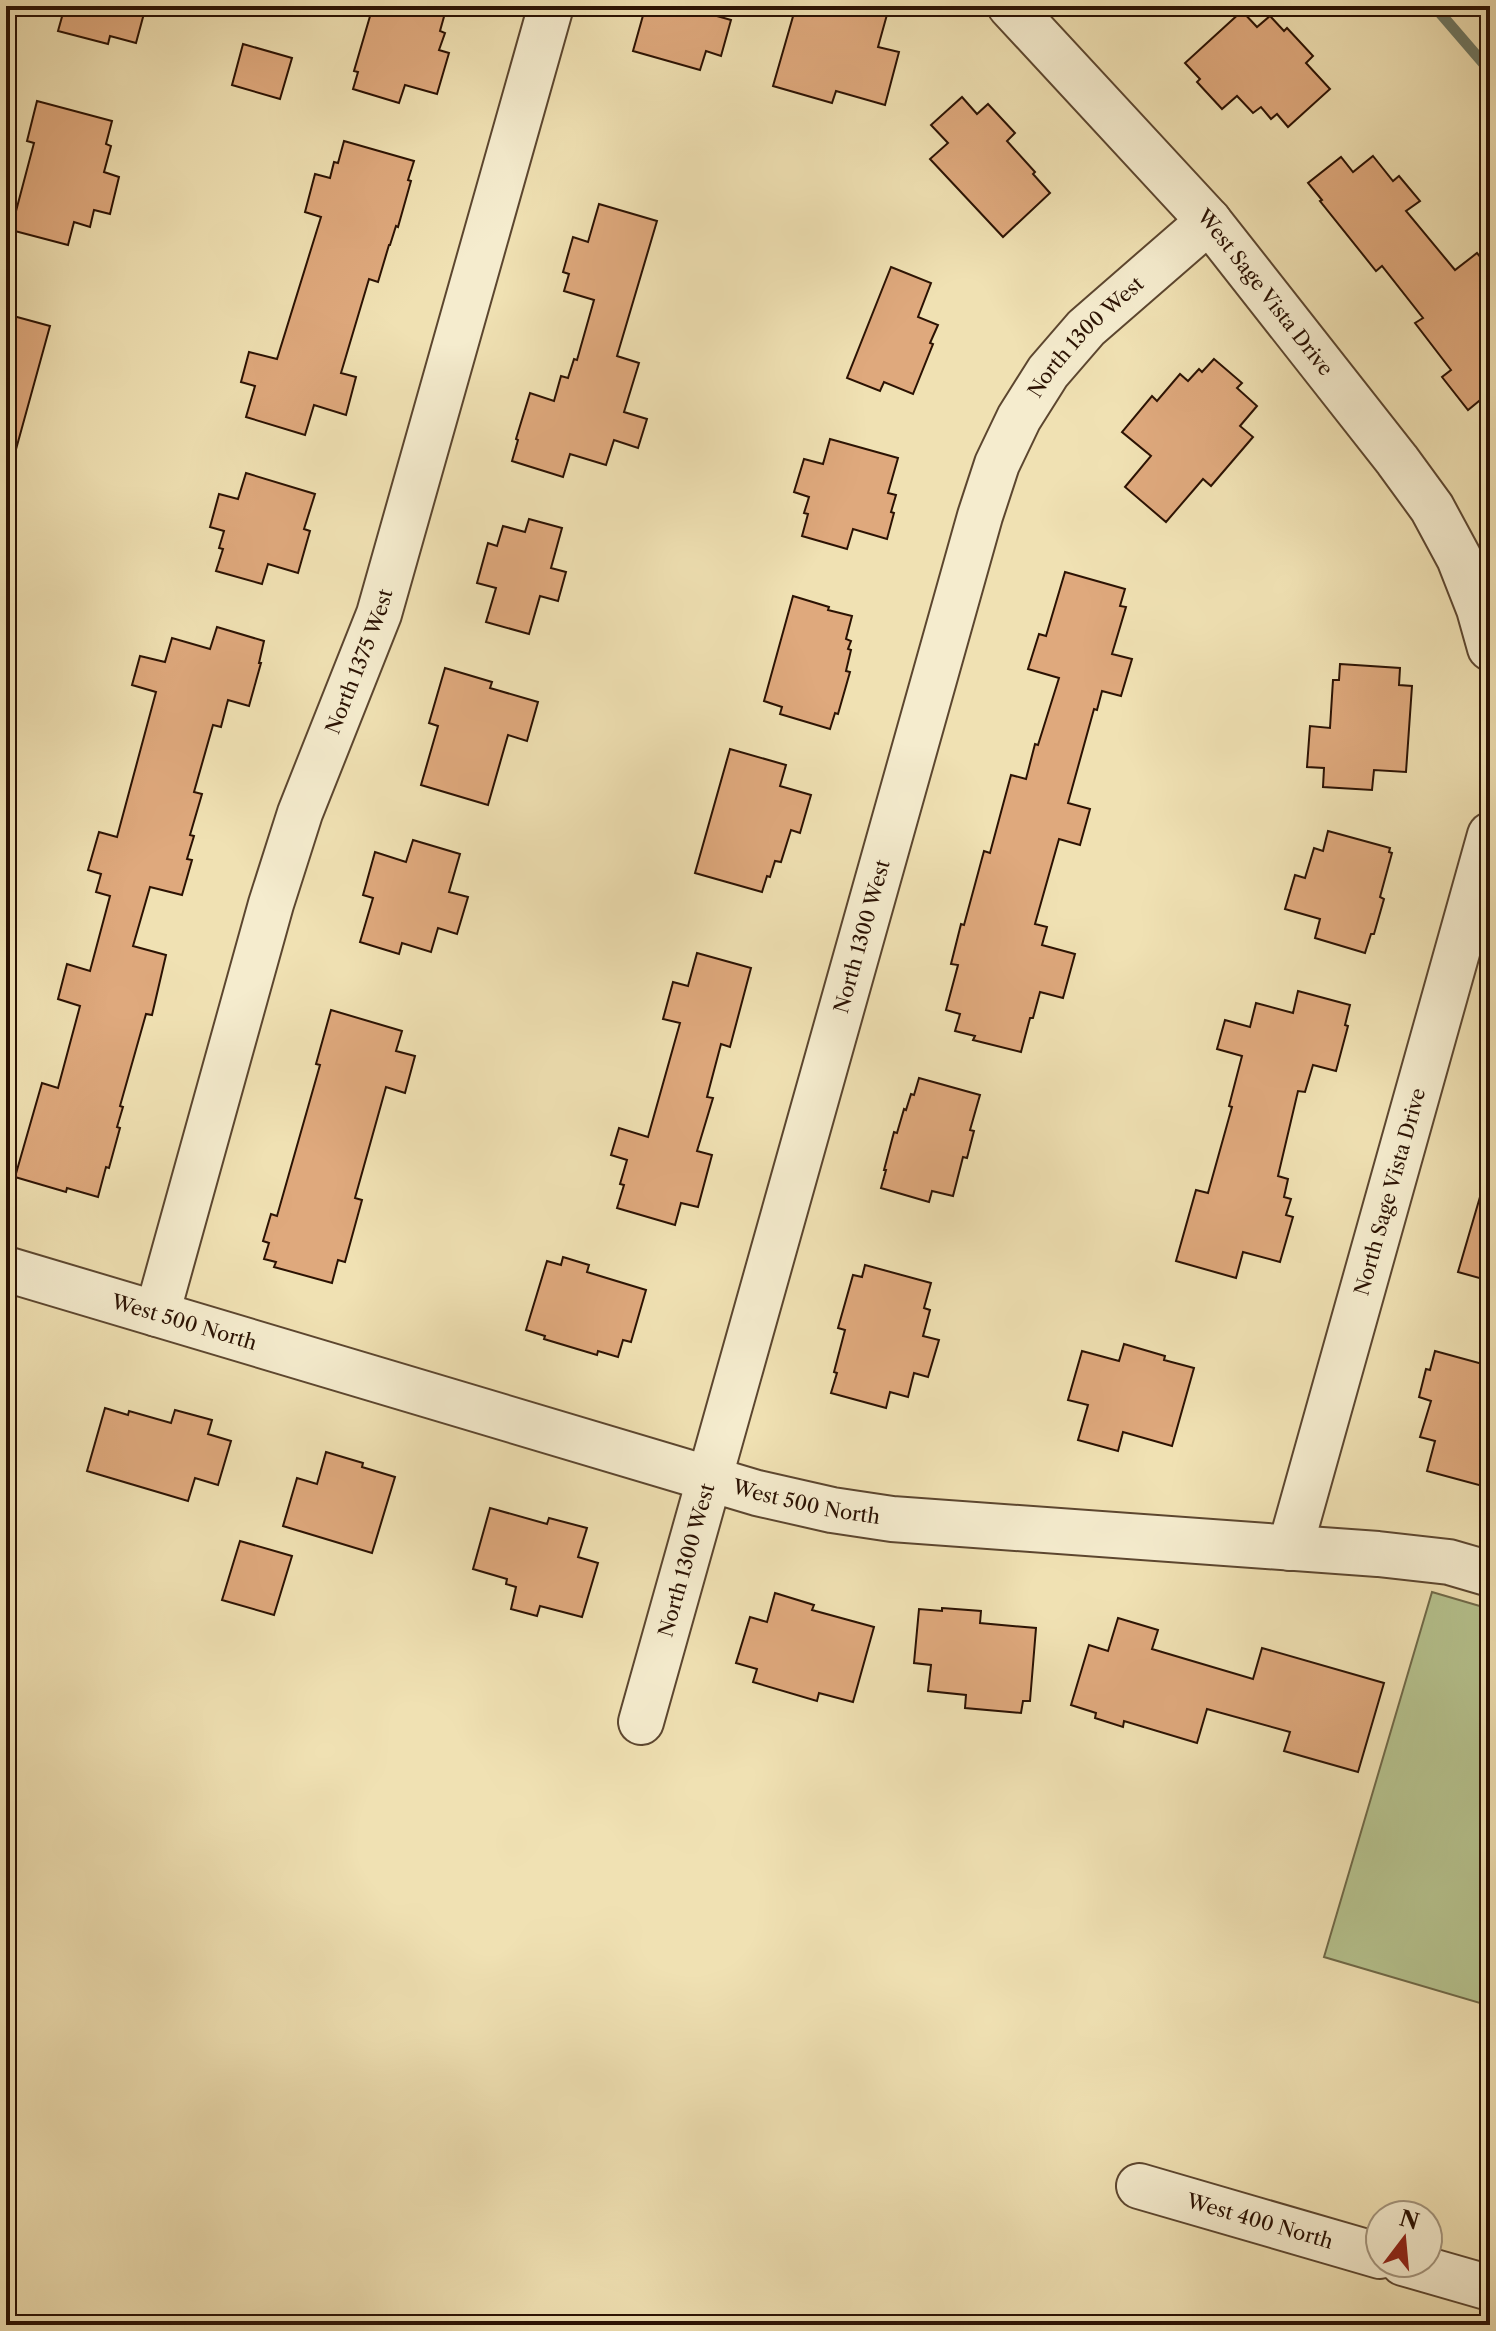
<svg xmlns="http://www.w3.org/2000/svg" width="1496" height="2331" font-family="'Libre Caslon Text',serif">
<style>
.green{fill:#b6c38f;stroke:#706a49;stroke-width:2}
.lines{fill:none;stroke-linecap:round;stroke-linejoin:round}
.stream{stroke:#6e7965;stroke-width:11}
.building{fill:#dfa97d;stroke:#2b1203;stroke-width:2}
.minor-casing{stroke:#5c462f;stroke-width:48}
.minor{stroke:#f5ecce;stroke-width:44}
.labels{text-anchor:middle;stroke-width:6;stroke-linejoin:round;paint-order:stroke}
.street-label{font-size:20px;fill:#2b1203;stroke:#f5ecce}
</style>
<rect width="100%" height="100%" fill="#f0e1b3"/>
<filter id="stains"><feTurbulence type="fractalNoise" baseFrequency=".0025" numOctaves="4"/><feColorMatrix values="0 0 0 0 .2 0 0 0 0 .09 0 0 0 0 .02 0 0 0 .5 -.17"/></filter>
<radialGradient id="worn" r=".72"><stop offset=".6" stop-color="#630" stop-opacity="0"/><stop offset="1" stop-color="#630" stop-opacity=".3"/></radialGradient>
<path class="green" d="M 1432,1592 L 1490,1609 L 1490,2006 L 1324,1957 Z"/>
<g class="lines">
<path class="stream" d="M 1434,6 L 1490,71"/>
</g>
<g class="building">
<path d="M 65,6 L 146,6 L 136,43 L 110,36 L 108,44 L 58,31 Z"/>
<path d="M 373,6 L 447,6 L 440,31 L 445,33 L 439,50 L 449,53 L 437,94 L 405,85 L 399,103 L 353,89 L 358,72 L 354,71 Z"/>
<path d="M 654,6 L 720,6 L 717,16 L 731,20 L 721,56 L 706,51 L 700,70 L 633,51 L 644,12 L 652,14 Z"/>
<path d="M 796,6 L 869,6 L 888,11 L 878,47 L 899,52 L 885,105 L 836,91 L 832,103 L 773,86 Z"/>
<path d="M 1242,11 L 1257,27 L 1270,16 L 1284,31 L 1287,28 L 1313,56 L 1306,63 L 1330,89 L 1288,127 L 1277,114 L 1271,119 L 1261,107 L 1253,113 L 1237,96 L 1222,109 L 1197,82 L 1200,79 L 1185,63 Z"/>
<path d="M 243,44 L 292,58 L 280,99 L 232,85 Z"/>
<path d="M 962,97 L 977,114 L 988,104 L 1015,133 L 1007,141 L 1035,172 L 1033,174 L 1050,193 L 1003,237 L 930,159 L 948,143 L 931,125 Z"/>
<path d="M 37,101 L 112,121 L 106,144 L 111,146 L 104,172 L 119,177 L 110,214 L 94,210 L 90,227 L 74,222 L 68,245 L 11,230 L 34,143 L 27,141 Z"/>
<path d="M 344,141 L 414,161 L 408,180 L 411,181 L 398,227 L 396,226 L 390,245 L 389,245 L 378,282 L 369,279 L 341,373 L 356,377 L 346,415 L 314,405 L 305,435 L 246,417 L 255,386 L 241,382 L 249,352 L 277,359 L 321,217 L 305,212 L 315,174 L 330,178 L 334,162 L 338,163 Z"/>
<path d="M 1373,156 L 1393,181 L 1399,176 L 1420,201 L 1406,211 L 1455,270 L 1477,253 L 1490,269 L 1490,392 L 1468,410 L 1442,377 L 1451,370 L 1415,323 L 1423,318 L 1382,266 L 1376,271 L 1320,201 L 1322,200 L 1308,183 L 1341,157 L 1353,172 Z"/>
<path d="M 599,204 L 657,221 L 617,356 L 639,363 L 624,412 L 647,419 L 638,448 L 614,440 L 606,465 L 570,454 L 563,477 L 512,461 L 518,440 L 516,439 L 530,393 L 554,401 L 561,376 L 568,378 L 574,359 L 577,360 L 594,300 L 564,291 L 569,274 L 563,272 L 573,237 L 588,242 Z"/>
<path d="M 891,267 L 931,283 L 918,317 L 938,325 L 930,343 L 933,344 L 913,394 L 884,382 L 880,391 L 847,378 Z"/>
<path d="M 6,314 L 50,326 L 15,453 L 6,452 Z"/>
<path d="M 1214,359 L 1242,383 L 1237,388 L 1257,406 L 1240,426 L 1253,437 L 1211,486 L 1203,479 L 1166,522 L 1125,487 L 1151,456 L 1122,432 L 1152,396 L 1157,401 L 1180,374 L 1188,381 L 1199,369 L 1202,372 Z"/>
<path d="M 830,439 L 898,458 L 888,493 L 896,495 L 891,512 L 894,513 L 887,539 L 853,529 L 847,549 L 802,536 L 808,514 L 804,513 L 809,497 L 794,492 L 804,459 L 823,464 Z"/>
<path d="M 246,473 L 315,494 L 304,529 L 310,531 L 298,573 L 268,564 L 262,584 L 216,571 L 223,549 L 219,548 L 224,531 L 210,527 L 219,494 L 238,499 Z"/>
<path d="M 529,519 L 562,528 L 551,568 L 566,572 L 558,601 L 540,596 L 529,634 L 486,622 L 496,588 L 477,583 L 488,543 L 497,546 L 503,526 L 525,532 Z"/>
<path d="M 1065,572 L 1125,589 L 1120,606 L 1126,607 L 1112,654 L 1132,659 L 1121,696 L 1102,691 L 1097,710 L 1094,709 L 1068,803 L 1090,809 L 1080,845 L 1059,839 L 1035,924 L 1047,927 L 1042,945 L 1075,954 L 1063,998 L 1040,992 L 1033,1018 L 1030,1018 L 1021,1052 L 973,1040 L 975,1036 L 955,1031 L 960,1014 L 946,1010 L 958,965 L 951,964 L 961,924 L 964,925 L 984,851 L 990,853 L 1011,775 L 1026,779 L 1035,744 L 1038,745 L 1059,678 L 1028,669 L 1039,634 L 1046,636 Z"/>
<path d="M 793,596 L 829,607 L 828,610 L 852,616 L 846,639 L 851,641 L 848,649 L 851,650 L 846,671 L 850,672 L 838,714 L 835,713 L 830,729 L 780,714 L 782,707 L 764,701 Z"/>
<path d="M 217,627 L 264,641 L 259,663 L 261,663 L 249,706 L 228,700 L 221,727 L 213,725 L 194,792 L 202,794 L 190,835 L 194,836 L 187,859 L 192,860 L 182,895 L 150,887 L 133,946 L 166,955 L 152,1015 L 146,1014 L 120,1106 L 123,1107 L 117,1127 L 120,1128 L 109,1168 L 106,1167 L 98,1197 L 67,1188 L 66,1192 L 15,1177 L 42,1083 L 58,1088 L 80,1006 L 58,999 L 67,964 L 90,971 L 110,896 L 96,892 L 101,874 L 88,870 L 99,832 L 117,837 L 156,692 L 132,685 L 140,656 L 165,662 L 172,638 L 210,649 Z"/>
<path d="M 1340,664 L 1400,668 L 1399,685 L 1412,686 L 1406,772 L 1374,770 L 1372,790 L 1323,787 L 1324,768 L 1307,767 L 1310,726 L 1330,728 L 1333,680 L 1339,680 Z"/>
<path d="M 445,668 L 492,682 L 490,688 L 538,702 L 527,741 L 508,735 L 488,805 L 421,785 L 438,726 L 429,723 Z"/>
<path d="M 730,749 L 786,765 L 780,786 L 811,795 L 800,833 L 791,830 L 781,862 L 775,861 L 770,877 L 767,876 L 762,892 L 695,873 Z"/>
<path d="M 1328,831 L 1390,848 L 1389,852 L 1392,853 L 1380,897 L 1384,899 L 1374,934 L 1371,934 L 1365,953 L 1315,938 L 1320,919 L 1285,909 L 1295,875 L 1305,878 L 1314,848 L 1323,851 Z"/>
<path d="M 413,840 L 460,854 L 449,892 L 468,897 L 457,934 L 438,928 L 431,952 L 402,943 L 399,954 L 360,942 L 373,898 L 363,895 L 375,852 L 406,862 Z"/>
<path d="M 697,953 L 751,968 L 730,1047 L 721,1044 L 707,1097 L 713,1098 L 697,1151 L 712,1155 L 698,1207 L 681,1203 L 675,1225 L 617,1208 L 624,1185 L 620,1184 L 627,1160 L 611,1155 L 619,1128 L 648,1137 L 680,1023 L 663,1019 L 673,982 L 688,986 Z"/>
<path d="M 1298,991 L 1350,1005 L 1345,1025 L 1348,1026 L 1336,1071 L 1313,1065 L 1305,1092 L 1298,1091 L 1278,1176 L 1288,1179 L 1284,1197 L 1291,1199 L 1286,1215 L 1293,1217 L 1280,1262 L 1243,1252 L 1236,1278 L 1176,1261 L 1196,1190 L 1208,1193 L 1232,1107 L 1229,1106 L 1242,1056 L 1217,1049 L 1225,1020 L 1250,1027 L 1256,1003 L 1293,1013 Z"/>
<path d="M 331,1010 L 402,1031 L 396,1051 L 415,1056 L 405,1093 L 386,1087 L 355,1198 L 362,1200 L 345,1262 L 338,1260 L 332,1283 L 274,1267 L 276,1262 L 264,1259 L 269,1243 L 263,1241 L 271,1214 L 277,1216 L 320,1065 L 316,1064 Z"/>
<path d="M 919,1078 L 980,1095 L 970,1130 L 974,1131 L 967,1158 L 963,1157 L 953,1196 L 932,1191 L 929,1202 L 881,1188 L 886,1170 L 884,1170 L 894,1132 L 897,1133 L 904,1109 L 906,1110 L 911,1094 L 914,1095 Z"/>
<path d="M 1482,1190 L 1490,1191 L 1490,1281 L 1458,1272 Z"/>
<path d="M 563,1257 L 589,1265 L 587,1272 L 646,1290 L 631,1342 L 623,1340 L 618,1357 L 598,1351 L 597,1355 L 544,1339 L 545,1336 L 526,1330 L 547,1261 L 561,1265 Z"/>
<path d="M 865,1265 L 931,1283 L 924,1308 L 930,1310 L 923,1336 L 939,1340 L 928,1377 L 914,1373 L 908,1397 L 890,1392 L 886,1408 L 831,1393 L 837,1373 L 834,1372 L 845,1330 L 838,1328 L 853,1275 L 862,1277 Z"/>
<path d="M 1124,1344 L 1165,1356 L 1164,1360 L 1194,1368 L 1172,1446 L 1123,1432 L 1118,1451 L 1078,1440 L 1088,1405 L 1068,1400 L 1082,1351 L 1119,1361 Z"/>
<path d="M 1435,1351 L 1490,1366 L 1490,1488 L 1427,1471 L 1435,1441 L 1420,1437 L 1431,1401 L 1419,1397 L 1426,1369 L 1430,1370 Z"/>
<path d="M 105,1408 L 128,1415 L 129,1411 L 171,1423 L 175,1410 L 212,1420 L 208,1434 L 231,1441 L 218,1485 L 195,1478 L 188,1501 L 87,1471 Z"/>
<path d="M 326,1452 L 363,1463 L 362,1467 L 395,1477 L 372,1553 L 283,1526 L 297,1478 L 317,1484 Z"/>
<path d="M 490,1508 L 547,1524 L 549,1518 L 587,1528 L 578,1557 L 598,1563 L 582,1617 L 540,1606 L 537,1616 L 511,1609 L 516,1587 L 506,1584 L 507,1579 L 473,1569 Z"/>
<path d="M 240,1541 L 292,1556 L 274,1615 L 222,1600 Z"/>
<path d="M 775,1593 L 814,1605 L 812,1610 L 874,1627 L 853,1702 L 819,1693 L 817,1701 L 753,1682 L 757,1669 L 736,1663 L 750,1617 L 767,1622 Z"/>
<path d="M 942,1608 L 981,1611 L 980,1623 L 1036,1628 L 1030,1701 L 1023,1701 L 1021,1713 L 965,1708 L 966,1695 L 928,1691 L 931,1665 L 914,1663 L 919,1609 L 942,1611 Z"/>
<path d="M 1118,1618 L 1158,1630 L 1152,1649 L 1253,1679 L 1262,1648 L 1384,1683 L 1358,1772 L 1284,1751 L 1290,1732 L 1207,1709 L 1197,1743 L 1124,1721 L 1123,1727 L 1095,1718 L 1096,1713 L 1071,1705 L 1089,1645 L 1108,1651 Z"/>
</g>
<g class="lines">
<defs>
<g id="minor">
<path id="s1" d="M 1010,6 L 1209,221 L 1397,460 L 1432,508 L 1459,558 L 1479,609 L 1490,648"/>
<path id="s2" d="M 6,1269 L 757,1493 L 832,1510 L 892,1519 L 1378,1554 L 1449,1562 L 1490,1574"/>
<path id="s3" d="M 157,1314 L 271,904 L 300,813 L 379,614 L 551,6"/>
<path id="s4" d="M 1290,1548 L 1490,835"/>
<path id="s5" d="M 641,1722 L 980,516 L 997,464 L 1019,418 L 1048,372 L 1086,328 L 1209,221"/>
<path id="s6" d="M 1139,2186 L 1380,2256"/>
<path d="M 1403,2263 L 1490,2288"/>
</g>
</defs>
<use href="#minor" class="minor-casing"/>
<use href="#minor" class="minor"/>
</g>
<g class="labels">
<g class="street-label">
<text dy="7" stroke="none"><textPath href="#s1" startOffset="384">West Sage Vista Drive</textPath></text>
<text dy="7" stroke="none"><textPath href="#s5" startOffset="1464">North 1300 West</textPath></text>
<text dy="7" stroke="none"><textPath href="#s3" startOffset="684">North 1375 West</textPath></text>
<text dy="7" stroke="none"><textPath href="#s5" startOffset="816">North 1300 West</textPath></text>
<text dy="7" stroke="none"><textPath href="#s4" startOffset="370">North Sage Vista Drive</textPath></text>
<text dy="7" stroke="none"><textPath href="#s2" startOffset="186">West 500 North</textPath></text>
<text dy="7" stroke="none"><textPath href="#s2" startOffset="834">West 500 North</textPath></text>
<text dy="7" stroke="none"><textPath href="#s5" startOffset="168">North 1300 West</textPath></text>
<text dy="7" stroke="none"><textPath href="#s6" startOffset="126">West 400 North</textPath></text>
</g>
</g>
<rect width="1496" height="2331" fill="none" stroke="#f0e1b3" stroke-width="32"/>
<rect x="8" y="8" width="1480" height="2315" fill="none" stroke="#2b1203" stroke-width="4"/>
<rect x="16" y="16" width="1464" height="2299" fill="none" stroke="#2b1203" stroke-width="2"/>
<g transform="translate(1404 2239) rotate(16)"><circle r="38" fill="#f5ecce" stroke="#a4957d" stroke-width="2"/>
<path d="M0-6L14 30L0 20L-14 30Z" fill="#8f2418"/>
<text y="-12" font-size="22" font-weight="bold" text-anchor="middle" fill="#2b1203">N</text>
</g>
<rect width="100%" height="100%" filter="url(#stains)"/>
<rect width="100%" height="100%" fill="url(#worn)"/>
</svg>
